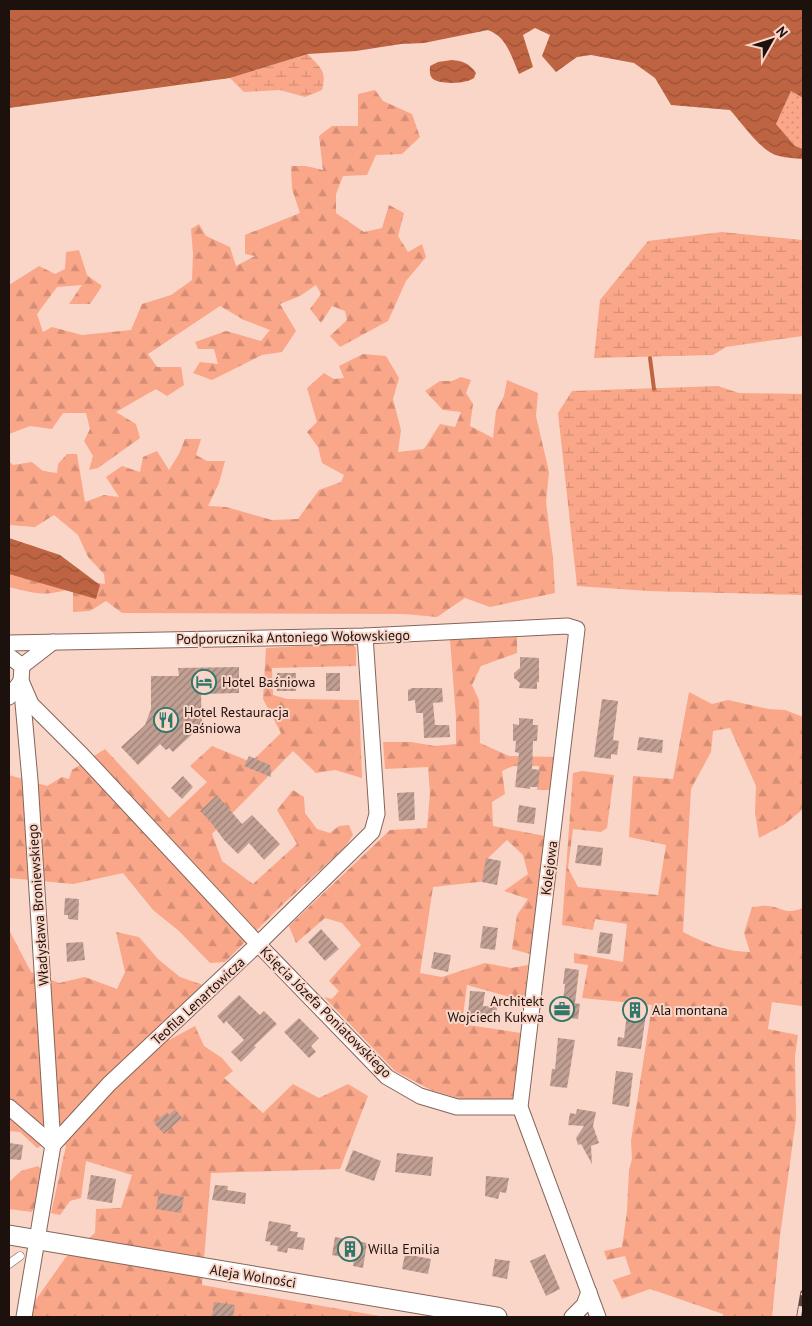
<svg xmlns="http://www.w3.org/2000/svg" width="812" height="1326" font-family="'PT Sans',sans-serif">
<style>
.grass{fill:url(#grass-dots)}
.forest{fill:url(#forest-firs)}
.wetland{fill:url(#wetland-marsh)}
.water{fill:url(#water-waves)}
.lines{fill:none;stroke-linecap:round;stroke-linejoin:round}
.stream{stroke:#bf6443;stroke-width:4}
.building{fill:url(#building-hatch)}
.service-casing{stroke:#85655a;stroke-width:9}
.minor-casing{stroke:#85655a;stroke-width:17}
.tertiary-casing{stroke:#85655a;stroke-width:21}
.service{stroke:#fff;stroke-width:8}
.minor{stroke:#fff;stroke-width:15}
.tertiary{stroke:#fff;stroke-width:19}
.rail-casing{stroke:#5c4943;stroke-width:5.5}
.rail{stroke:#fad6c9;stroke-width:4;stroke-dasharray:11;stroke-linecap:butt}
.labels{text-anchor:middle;stroke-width:4;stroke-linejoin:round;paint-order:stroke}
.street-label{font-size:14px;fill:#1d110d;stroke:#fad6c9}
.poi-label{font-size:14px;fill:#1d110d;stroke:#fad6c9;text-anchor:start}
</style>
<defs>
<pattern id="grass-dots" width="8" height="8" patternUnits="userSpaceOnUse" patternTransform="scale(1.25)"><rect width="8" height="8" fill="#f9a689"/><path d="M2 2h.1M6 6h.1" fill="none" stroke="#d58e75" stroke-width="1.8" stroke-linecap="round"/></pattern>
<pattern id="forest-firs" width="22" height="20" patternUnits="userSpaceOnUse" patternTransform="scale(1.25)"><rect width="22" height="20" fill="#f9a689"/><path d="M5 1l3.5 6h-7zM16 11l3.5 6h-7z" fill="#d58e75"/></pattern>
<pattern id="wetland-marsh" width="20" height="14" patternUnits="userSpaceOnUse" patternTransform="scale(1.25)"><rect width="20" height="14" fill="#f9a689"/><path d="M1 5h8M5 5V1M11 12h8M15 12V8" fill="none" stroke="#d58e75"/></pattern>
<pattern id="water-waves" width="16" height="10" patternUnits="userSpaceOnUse" patternTransform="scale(1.25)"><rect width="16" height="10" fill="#bf6443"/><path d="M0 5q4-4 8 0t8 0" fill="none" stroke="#9b5136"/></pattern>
<pattern id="building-hatch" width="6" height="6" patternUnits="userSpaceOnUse" patternTransform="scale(1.25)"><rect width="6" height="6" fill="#c19f93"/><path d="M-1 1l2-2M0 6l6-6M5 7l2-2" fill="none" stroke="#9c8076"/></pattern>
</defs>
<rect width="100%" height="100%" fill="#fad6c9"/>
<path class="grass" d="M 791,91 L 803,98 L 803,149 L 795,146 L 776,124 Z"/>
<g class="forest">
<path d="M 375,90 L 383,101 L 412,114 L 420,137 L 402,154 L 376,155 L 367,175 L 343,176 L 336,194 L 336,213 L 364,232 L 382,228 L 389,205 L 404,213 L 398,236 L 408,252 L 422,244 L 426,257 L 406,281 L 388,321 L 340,347 L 330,336 L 347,320 L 345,311 L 332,306 L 321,323 L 310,309 L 321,294 L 316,285 L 300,296 L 280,304 L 296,331 L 282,352 L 262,355 L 212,380 L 193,373 L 200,362 L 218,364 L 214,349 L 198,349 L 195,342 L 226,331 L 261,341 L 270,330 L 244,320 L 220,306 L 148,354 L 157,367 L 181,367 L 184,385 L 167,396 L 156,389 L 116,412 L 136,424 L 140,438 L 98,468 L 89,470 L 93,456 L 84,441 L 90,429 L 86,413 L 63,413 L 52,429 L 30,426 L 9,434 L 9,285 L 39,266 L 55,274 L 65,269 L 66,252 L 79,250 L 87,275 L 102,286 L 90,304 L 69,304 L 82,285 L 57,287 L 37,314 L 43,332 L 52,327 L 82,335 L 131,330 L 142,304 L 171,295 L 192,280 L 193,254 L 191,229 L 199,224 L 206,236 L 230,247 L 236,266 L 255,256 L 245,254 L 245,235 L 300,213 L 292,189 L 291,166 L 306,166 L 323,170 L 319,136 L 332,126 L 358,126 L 358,94 Z"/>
<path d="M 363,354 L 386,356 L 399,378 L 393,399 L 401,430 L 398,452 L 424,449 L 440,424 L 455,427 L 461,412 L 443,410 L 425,391 L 440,381 L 452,381 L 461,377 L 471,380 L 466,393 L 473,404 L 470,426 L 493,438 L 496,411 L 504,396 L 507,380 L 538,393 L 536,416 L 549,472 L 546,502 L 553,558 L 555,593 L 490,607 L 465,598 L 437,617 L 404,614 L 122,613 L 106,601 L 90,611 L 73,612 L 73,588 C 44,597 38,594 9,587 L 9,566 L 60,578 L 105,584 L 104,574 L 88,557 L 78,535 L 54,515 L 35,527 L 9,525 L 9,461 L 13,465 L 32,462 L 43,471 L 57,473 L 58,464 L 67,454 L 77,454 L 85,502 L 104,495 L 119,497 L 106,477 L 122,466 L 140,472 L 143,457 L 157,451 L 169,470 L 179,454 L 185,439 L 201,439 L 196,455 L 207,461 L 225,461 L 219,483 L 208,506 L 226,507 L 272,520 L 298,519 L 319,490 L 341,482 L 344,475 L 322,463 L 318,447 L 307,432 L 317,422 L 307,388 L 324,373 L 334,379 L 344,378 L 339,366 Z"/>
<path d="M 517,637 L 517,653 L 481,666 L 472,685 L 479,700 L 480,743 L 509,756 L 558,757 L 553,790 L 537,790 L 539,766 L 513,766 L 502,771 L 505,794 L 492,802 L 493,826 L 545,836 L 534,939 L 530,954 L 512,949 L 517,915 L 528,899 L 504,891 L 528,874 L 523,855 L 507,840 L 487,859 L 487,881 L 433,887 L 420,973 L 442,977 L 485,963 L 511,968 L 528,965 L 525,998 L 510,997 L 467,985 L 462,1024 L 521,1033 L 513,1102 L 471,1102 L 431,1090 L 395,1071 L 324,997 L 332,999 L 339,991 L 329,981 L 361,945 L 342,923 L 325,918 L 296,943 L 289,926 L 390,830 L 427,828 L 430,793 L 428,767 L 385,769 L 383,742 L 411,742 L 435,746 L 456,744 L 456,718 L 450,640 Z"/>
<path d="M 352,643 L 356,648 L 356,666 L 272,668 L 273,695 L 287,699 L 359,700 L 362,778 L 335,770 L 316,773 L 293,751 L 212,834 L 222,861 L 253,884 L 297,844 L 277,810 L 293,790 L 304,797 L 305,813 L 317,829 L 330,833 L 339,826 L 349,825 L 353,835 L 344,848 L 281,906 L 225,962 L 210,963 L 179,931 L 153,910 L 123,873 L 73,884 L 9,878 L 9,775 L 47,786 L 62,777 L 69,779 L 72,770 L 105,749 L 169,818 L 207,782 L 190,766 L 212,746 L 251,762 L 281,733 L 263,699 L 266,648 Z"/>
<path d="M 689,692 L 712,704 L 728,700 L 769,709 L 785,710 L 803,717 L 803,809 L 785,824 L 759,838 L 755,813 L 756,786 L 730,728 L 713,731 L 711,752 L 691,789 L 683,932 C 704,943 727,952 750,952 L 744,933 L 752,907 C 757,907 763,905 768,906 C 784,908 785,915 803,908 L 802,1006 L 772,1002 L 768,1029 L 798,1035 L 795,1056 L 796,1119 L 780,1236 L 772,1317 L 723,1317 L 723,1314 L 650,1289 L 622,1299 L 613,1280 L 631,1274 L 625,1256 L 607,1260 L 604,1251 L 622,1247 L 627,1211 L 629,1170 L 632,1159 L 631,1141 L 652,1005 L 582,998 L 588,965 L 574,963 L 574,953 L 623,962 L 627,924 L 595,919 L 593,930 L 562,925 L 573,773 L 582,771 L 614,775 L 607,828 L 601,832 L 573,829 L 568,868 L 578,887 L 658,895 L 666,845 L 629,837 L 633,776 L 673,779 Z"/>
<path d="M 9,930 L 31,972 L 59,983 L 85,977 L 117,989 L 125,972 L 116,932 L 139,937 L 158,959 L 180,977 L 203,985 L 165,1021 L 169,1040 L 195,1026 L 204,1046 L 222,1058 L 233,1071 L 224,1078 L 263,1113 L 293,1084 L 319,1098 L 348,1084 L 368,1096 L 340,1169 L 211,1173 L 202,1285 L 385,1317 L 29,1317 L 32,1305 L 66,1257 L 95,1233 L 96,1209 L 121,1208 L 132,1175 L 86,1161 L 81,1198 L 70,1201 L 60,1215 L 51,1213 L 66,1146 L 33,1122 L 9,1099 Z"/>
<path d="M 9,1116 L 43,1145 L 37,1148 L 20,1132 L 9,1131 Z"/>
<path d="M 38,1166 L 44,1172 L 39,1196 L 32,1212 L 9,1209 L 9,1182 L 21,1171 Z"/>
</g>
<g class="wetland">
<path d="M 308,54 C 321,69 327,70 322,90 L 305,97 L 280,90 L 244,92 L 230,78 Z"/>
<path d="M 722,232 L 803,240 L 803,336 L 726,347 L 713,355 L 594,358 L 600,300 L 648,241 Z"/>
<path d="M 718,386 L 739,393 L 803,394 L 803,595 L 648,591 L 577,586 L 558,413 L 572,391 Z"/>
</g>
<g class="water">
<path d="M 9,9 L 803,9 L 803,98 L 791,91 L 776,124 L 795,146 L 803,149 L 803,159 C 795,158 787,158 779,156 C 761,152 743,124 730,110 L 671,105 L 655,78 L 634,63 L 591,55 L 577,57 L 556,72 L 542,56 L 550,35 L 535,28 L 523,35 L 533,67 L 519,74 C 511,56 507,37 488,30 L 424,43 L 401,44 L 356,51 L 308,54 L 230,78 L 9,108 Z"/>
<path d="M 452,60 C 463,61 469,63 476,73 L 474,78 C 467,84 438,85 432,78 C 429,74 430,70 430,66 L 438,62 Z"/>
<path d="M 9,538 L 60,555 L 100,585 L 96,599 L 9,574 Z"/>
</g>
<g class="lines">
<path class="stream" d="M 650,358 L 654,389"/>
</g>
<g class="building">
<path d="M 520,657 L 539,658 L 539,682 L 537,682 L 537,689 L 519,688 L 520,683 L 514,678 L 514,673 L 520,668 Z"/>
<path d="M 239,667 L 239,693 L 201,694 L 202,725 L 173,752 L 169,748 L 166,750 L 160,744 L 138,765 L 121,747 L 145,725 L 151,709 L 151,676 L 179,676 L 178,668 Z"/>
<rect x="277" y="673" width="19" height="18"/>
<rect x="326" y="673" width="14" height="18"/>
<path d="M 412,688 L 442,688 L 443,702 L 433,703 L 435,725 L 449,725 L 450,737 L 424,738 L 423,713 L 416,713 L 415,700 L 408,701 L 408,690 Z"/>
<path d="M 602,699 L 618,701 L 613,740 L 619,741 L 617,755 L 611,754 L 611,759 L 594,757 Z"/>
<path d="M 519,718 L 533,719 L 533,725 L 538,725 L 537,741 L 533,741 L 532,769 L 540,770 L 538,787 L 530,787 L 530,789 L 515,787 L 519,753 L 515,752 L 516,741 L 513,741 L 513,724 L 519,725 Z"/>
<path d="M 639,737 L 663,740 L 662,753 L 637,750 Z"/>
<path d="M 249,756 L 270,765 L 271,777 L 244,766 Z"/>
<path d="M 183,776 L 193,787 L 182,799 L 171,788 Z"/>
<path d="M 414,792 L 415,820 L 399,821 L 397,793 Z"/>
<path d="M 217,795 L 242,824 L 252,815 L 280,844 L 264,860 L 249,843 L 238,854 L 224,840 L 210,821 L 200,811 Z"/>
<path d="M 519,805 L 536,808 L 534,824 L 517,822 Z"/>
<path d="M 578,845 L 603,848 L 601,866 L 575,863 Z"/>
<path d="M 486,858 L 501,861 L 497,885 L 482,882 Z"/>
<path d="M 65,898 L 79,899 L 78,920 L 68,919 L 68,915 L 64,915 Z"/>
<path d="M 483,926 L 498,928 L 495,950 L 480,948 Z"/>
<path d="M 321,929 L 339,949 L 325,961 L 308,942 Z"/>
<path d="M 600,932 L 613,934 L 610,954 L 597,953 Z"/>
<path d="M 83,942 L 85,960 L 67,962 L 66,943 Z"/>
<path d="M 434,952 L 451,955 L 448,972 L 431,968 Z"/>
<path d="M 565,968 L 579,970 L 575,1003 L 580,1004 L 578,1019 L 561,1017 L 565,984 L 563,984 Z"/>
<path d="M 470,991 L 485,992 L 483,1006 L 497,1007 L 496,1021 L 480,1019 L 480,1016 L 468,1015 Z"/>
<path d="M 239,995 L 260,1015 L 264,1011 L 277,1024 L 254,1046 L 256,1047 L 241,1062 L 231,1052 L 244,1040 L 226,1021 L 224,1024 L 217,1016 Z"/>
<path d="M 628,1005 L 647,1007 L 641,1049 L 617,1046 L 618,1037 L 624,1038 Z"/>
<path d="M 299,1018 L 319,1038 L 311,1046 L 316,1052 L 309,1058 L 284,1032 Z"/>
<path d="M 558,1038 L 575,1040 L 567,1088 L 550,1086 L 552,1069 L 555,1069 Z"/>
<path d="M 616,1071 L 633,1073 L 629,1107 L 612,1104 Z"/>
<path d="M 175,1109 L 182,1118 L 164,1134 L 154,1123 L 167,1112 L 169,1115 Z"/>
<path d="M 577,1109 L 596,1112 L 593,1126 L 599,1143 L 591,1146 L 592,1164 L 581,1144 L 578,1145 L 576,1138 L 584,1126 L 568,1125 L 570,1113 L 576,1114 Z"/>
<path d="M 9,1143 L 23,1145 L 21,1160 L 9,1159 Z"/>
<path d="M 353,1150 L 381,1161 L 374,1181 L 345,1171 Z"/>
<path d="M 397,1153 L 433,1157 L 431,1176 L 395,1172 Z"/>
<path d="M 91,1175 L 116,1179 L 112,1203 L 87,1199 Z"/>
<path d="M 486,1176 L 509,1178 L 506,1193 L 500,1192 L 498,1199 L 485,1196 Z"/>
<path d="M 215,1185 L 228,1186 L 227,1190 L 246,1193 L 245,1204 L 212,1200 Z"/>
<path d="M 159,1193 L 184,1197 L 181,1213 L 156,1209 Z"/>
<path d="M 269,1221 L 291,1225 L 290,1231 L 298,1232 L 297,1237 L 305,1238 L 303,1250 L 288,1248 L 287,1253 L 277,1251 L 278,1246 L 270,1245 L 271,1242 L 265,1241 Z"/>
<path d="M 335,1237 L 367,1243 L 363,1268 L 353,1266 L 354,1259 L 332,1255 Z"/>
<path d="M 405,1254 L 431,1259 L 428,1274 L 402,1269 Z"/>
<path d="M 545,1254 L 560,1289 L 546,1296 L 530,1261 Z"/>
<path d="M 495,1259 L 510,1261 L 507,1279 L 492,1276 Z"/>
<path d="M 214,1302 L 235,1305 L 233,1317 L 212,1317 Z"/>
</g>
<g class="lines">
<defs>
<path id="service" d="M 9,1264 L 20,1256"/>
<g id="minor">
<path d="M 9,643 L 365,636 L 567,626 L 577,629 L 520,1107 L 598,1317"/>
<path d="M 9,656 L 22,666 L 21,681 L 30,780 L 53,1145"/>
<path d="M 22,666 L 53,642"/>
<path d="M 21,681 L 31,704 L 82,755 L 258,944 L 387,1077 L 420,1096 L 457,1107 L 520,1107"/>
<path d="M 9,697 L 21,681"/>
<path d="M 9,1107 L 53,1145"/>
<path d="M 24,1317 L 53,1145 L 109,1084 L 258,944 L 372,832 L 377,814 L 365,636"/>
<path d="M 572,1317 L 584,1305 L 589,1292"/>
</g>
<path id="tertiary" d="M 9,1235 L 497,1317"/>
</defs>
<use href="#service" class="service-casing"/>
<use href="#minor" class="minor-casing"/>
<use href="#tertiary" class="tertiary-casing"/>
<use href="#service" class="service"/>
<use href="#minor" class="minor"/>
<use href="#tertiary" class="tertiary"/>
<defs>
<path id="rail" d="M 799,1317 L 803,1293"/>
</defs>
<use href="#rail" class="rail-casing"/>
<use href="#rail" class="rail"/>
</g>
<defs>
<symbol id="hotel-ring" viewBox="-11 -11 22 22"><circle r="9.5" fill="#fad6c9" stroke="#30766b" stroke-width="1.5"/><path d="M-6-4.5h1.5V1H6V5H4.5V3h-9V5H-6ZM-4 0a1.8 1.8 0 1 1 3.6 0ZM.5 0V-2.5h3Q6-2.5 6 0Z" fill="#30766b"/></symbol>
<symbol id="restaurant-ring" viewBox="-11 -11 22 22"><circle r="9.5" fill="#fad6c9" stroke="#30766b" stroke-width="1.5"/><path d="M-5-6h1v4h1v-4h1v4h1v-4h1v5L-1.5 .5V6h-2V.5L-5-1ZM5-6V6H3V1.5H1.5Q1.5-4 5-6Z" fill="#30766b"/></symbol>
<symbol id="office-ring" viewBox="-11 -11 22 22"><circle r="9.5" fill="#fad6c9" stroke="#30766b" stroke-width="1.5"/><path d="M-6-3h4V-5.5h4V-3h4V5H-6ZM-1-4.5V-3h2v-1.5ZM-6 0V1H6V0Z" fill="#30766b"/></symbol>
<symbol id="building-ring" viewBox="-11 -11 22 22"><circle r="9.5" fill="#fad6c9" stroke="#30766b" stroke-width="1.5"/><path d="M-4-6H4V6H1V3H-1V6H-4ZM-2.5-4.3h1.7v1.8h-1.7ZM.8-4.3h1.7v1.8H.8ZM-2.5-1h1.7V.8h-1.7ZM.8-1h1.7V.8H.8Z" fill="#30766b"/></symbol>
</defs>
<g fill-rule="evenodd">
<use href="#hotel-ring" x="190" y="668" width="28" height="28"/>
<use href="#restaurant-ring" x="152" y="706" width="28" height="28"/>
<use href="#office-ring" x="548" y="995" width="28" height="28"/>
<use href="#building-ring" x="621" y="996" width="28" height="28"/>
<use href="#building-ring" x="336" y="1235" width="28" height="28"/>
</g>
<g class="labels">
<g class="street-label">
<text transform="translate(293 637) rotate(-1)" y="5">Podporucznika Antoniego Wołowskiego</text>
<text transform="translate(549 868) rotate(-83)" y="5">Kolejowa</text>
<text transform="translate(38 905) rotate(-94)" y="5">Władysława Broniewskiego</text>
<text transform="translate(198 1001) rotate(-43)" y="5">Teofila Lenartowicza</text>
<text transform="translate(326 1012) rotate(45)" y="5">Księcia Józefa Poniatowskiego</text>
<text transform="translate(253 1276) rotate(9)" y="5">Aleja Wolności</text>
</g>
<g class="poi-label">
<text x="222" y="687">Hotel Baśniowa</text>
<text x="184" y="717">Hotel Restauracja<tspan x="184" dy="16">Baśniowa</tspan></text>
<text x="544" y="1006" text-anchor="end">Architekt<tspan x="544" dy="16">Wojciech Kukwa</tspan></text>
<text x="652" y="1015">Ala montana</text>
<text x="368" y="1254">Willa Emilia</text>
</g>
</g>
<rect width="812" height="1326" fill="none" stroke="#1d110d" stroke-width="20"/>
<g transform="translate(772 40) rotate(51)" stroke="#fad6c9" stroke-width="4" paint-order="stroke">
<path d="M0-4L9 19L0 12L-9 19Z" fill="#1d110d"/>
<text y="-8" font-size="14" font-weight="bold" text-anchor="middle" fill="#1d110d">N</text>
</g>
</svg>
